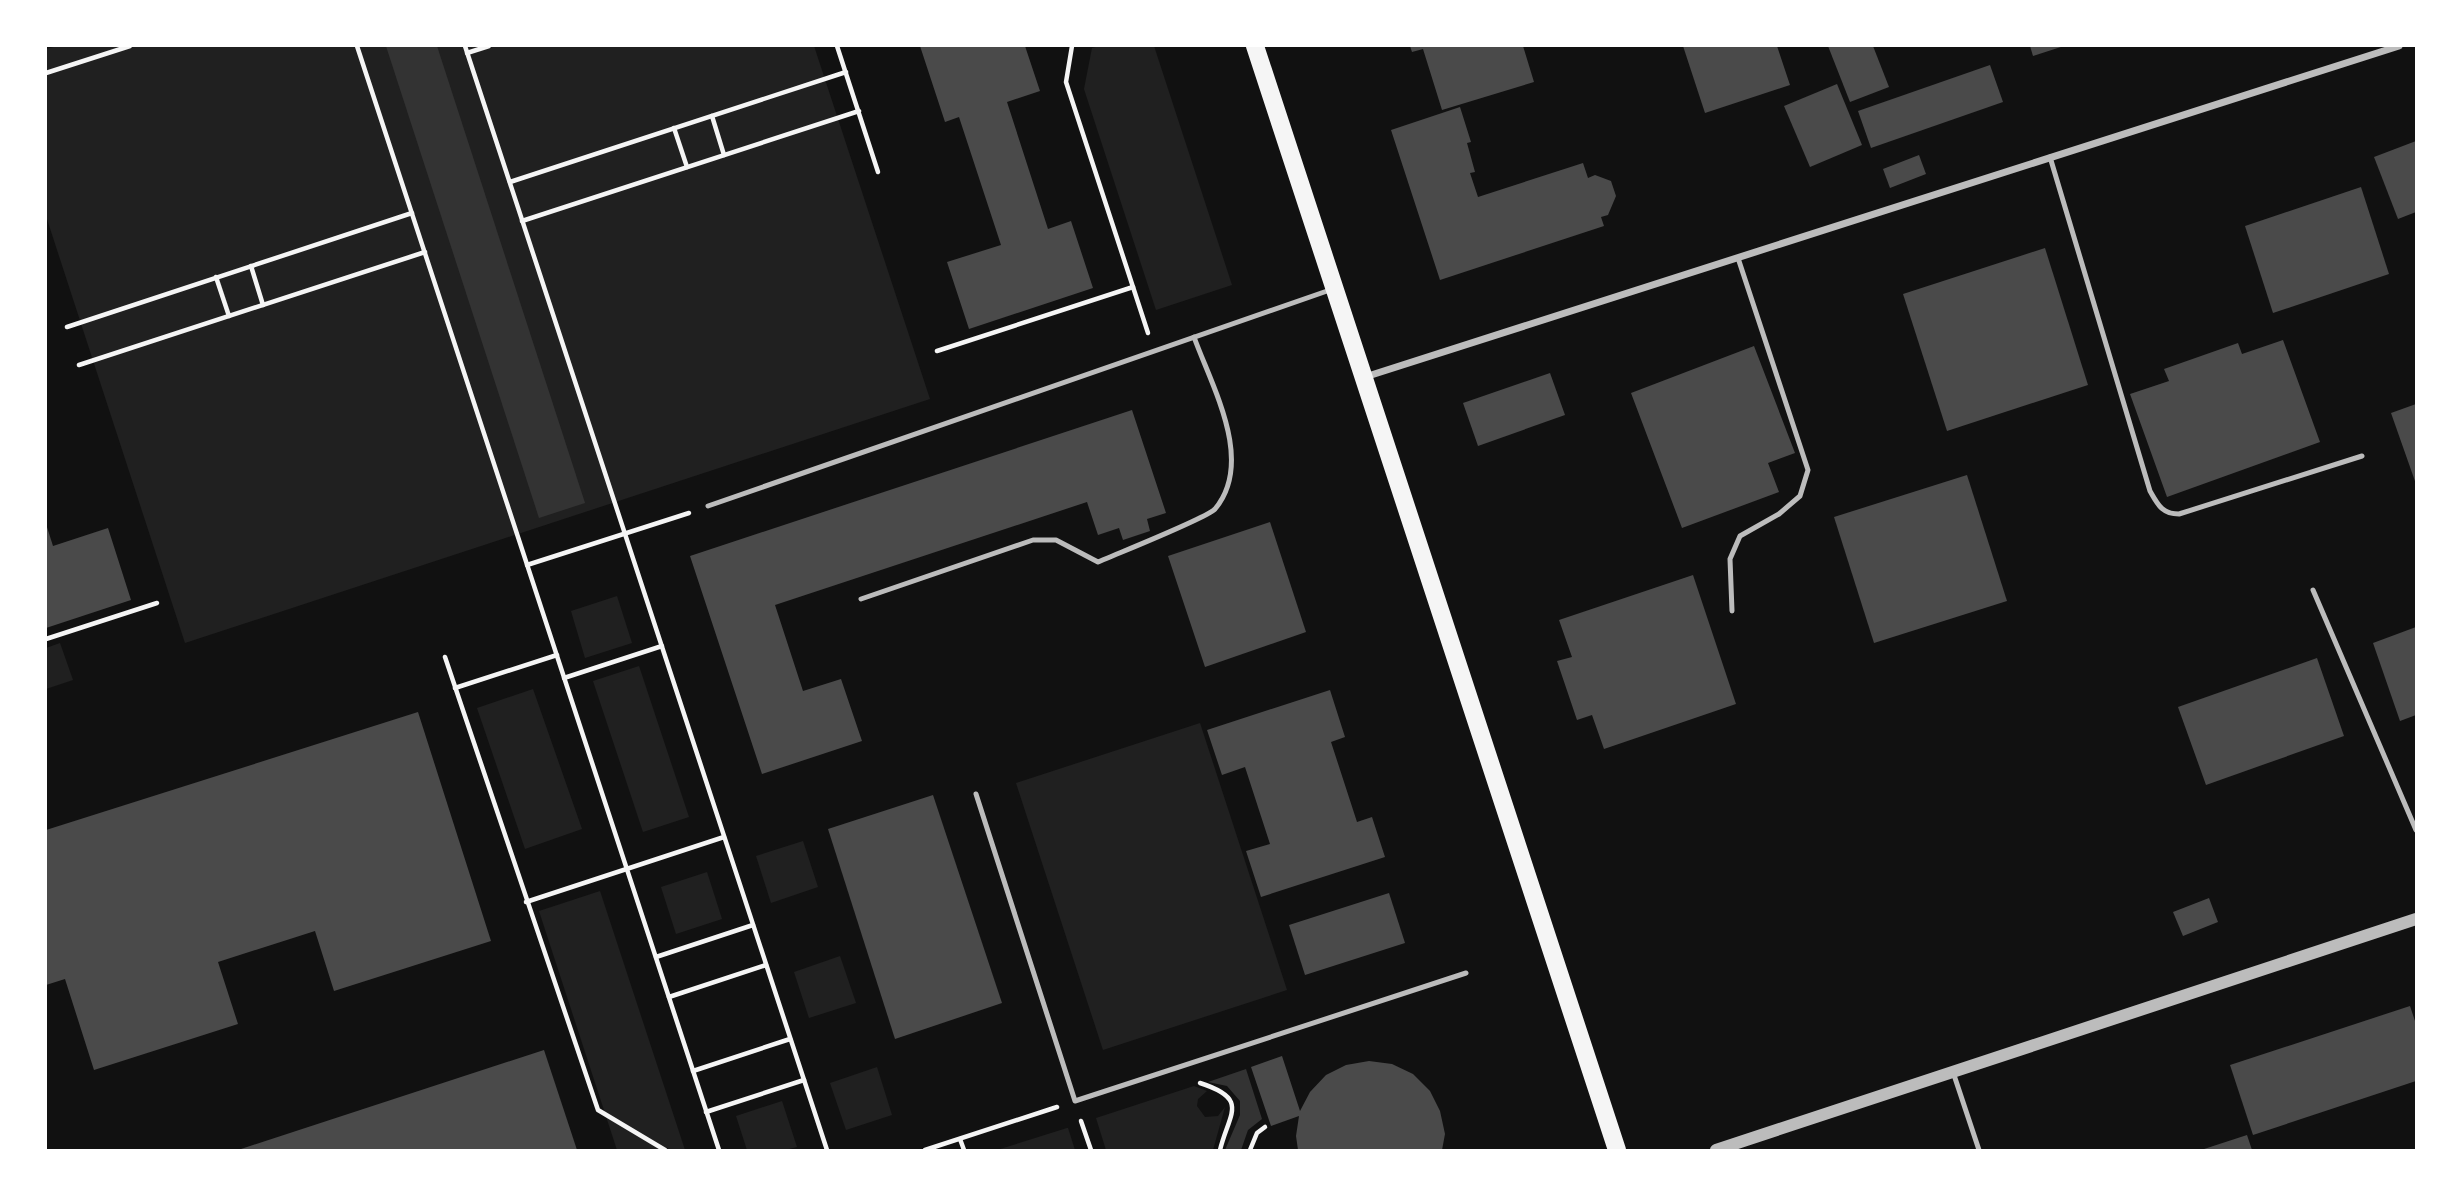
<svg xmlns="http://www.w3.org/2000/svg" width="2462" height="1196" font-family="Roboto,sans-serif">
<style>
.green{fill:#202020}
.water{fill:#333}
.building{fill:#4a4a4a}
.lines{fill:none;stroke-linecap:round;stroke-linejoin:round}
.path{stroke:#f5f5f5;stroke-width:4.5}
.service{stroke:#bcbcbc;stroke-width:5}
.minor{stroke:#bcbcbc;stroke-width:7}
.tertiary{stroke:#bcbcbc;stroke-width:12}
.primary{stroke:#f5f5f5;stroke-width:18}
</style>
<rect width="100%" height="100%" fill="#111"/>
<g class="green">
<path d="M 58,46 L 814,46 L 930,399 L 185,643 L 46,216 L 46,49 Z"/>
<path d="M 1099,46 L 1154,46 L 1232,285 L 1156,310 L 1084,89 L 1092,48 Z"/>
<path d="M 617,596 L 632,643 L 585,658 L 571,611 Z"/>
<path d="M 60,643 L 73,680 L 46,689 L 46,648 Z"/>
<path d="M 639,666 L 689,817 L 643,832 L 593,681 Z"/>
<path d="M 533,689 L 582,829 L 525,849 L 477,708 Z"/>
<path d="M 1200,723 L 1287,990 L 1103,1050 L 1016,783 Z"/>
<path d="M 803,841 L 818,887 L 771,903 L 756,856 Z"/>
<path d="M 707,872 L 722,919 L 676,934 L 661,887 Z"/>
<path d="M 600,891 L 685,1150 L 617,1150 L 539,911 Z"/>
<path d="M 840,956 L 856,1003 L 809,1018 L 794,972 Z"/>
<path d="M 877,1067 L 892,1115 L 846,1130 L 830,1083 Z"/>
<path d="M 1194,1086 L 1207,1091 L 1198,1099 L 1197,1106 L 1205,1117 L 1218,1116 L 1225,1107 L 1213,1150 L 1106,1150 L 1096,1118 Z"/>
<path d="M 782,1101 L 797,1147 L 785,1150 L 747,1150 L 736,1116 Z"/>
<path d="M 1068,1128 L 1075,1150 L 997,1150 L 1067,1128 Z"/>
</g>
<g class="water">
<path d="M 386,46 L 437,46 L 585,503 L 539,518 Z"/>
<path d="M 1246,1069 L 1262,1119 L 1248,1130 L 1241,1150 L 1225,1150 L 1240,1115 L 1240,1101 L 1227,1086 L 1208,1082 Z"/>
</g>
<g class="building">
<path d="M 920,46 L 1025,46 L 1040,91 L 1007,102 L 1048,229 L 1071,221 L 1093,288 L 969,329 L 947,262 L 1001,245 L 959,117 L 945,122 Z"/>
<path d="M 1410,46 L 1523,46 L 1534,82 L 1442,110 L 1423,49 L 1412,52 Z"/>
<path d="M 1683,46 L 1777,46 L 1790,85 L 1705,113 Z"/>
<path d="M 1828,46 L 1873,46 L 1889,87 L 1850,102 Z"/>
<path d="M 2030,46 L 2064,46 L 2033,56 Z"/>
<path d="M 1990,65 L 2003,102 L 1871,148 L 1858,111 Z"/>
<path d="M 1837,84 L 1862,145 L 1810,167 L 1784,106 Z"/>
<path d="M 1460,107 L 1471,142 L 1467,143 L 1475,172 L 1470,173 L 1478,197 L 1583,163 L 1588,178 L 1595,175 L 1611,181 L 1616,196 L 1608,215 L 1601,217 L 1604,226 L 1440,280 L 1391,130 Z"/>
<path d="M 2416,141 L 2416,212 L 2398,219 L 2374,157 Z"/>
<path d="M 1919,155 L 1926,174 L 1890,188 L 1883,169 Z"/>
<path d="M 2361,187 L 2389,274 L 2273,313 L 2245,226 Z"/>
<path d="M 2045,248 L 2088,385 L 1947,431 L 1903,294 Z"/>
<path d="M 2283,340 L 2320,442 L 2167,497 L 2130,394 L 2169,381 L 2164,369 L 2238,343 L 2242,354 Z"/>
<path d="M 1754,346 L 1795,453 L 1768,463 L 1779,492 L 1682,528 L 1631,393 Z"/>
<path d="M 1550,373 L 1565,415 L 1478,446 L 1463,403 Z"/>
<path d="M 2416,404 L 2416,484 L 2391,413 Z"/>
<path d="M 1132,410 L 1166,513 L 1147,519 L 1150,531 L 1123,540 L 1119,528 L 1098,535 L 1087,502 L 775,605 L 803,691 L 841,679 L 862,741 L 762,774 L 690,556 Z"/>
<path d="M 1967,475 L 2007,601 L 1874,643 L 1834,517 Z"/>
<path d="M 1270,522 L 1306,632 L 1205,667 L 1168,556 Z"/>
<path d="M 46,524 L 53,546 L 108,528 L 131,600 L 46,628 Z"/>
<path d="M 1693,575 L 1736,704 L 1604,749 L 1592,715 L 1577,720 L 1557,661 L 1572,657 L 1559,620 Z"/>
<path d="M 2416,627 L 2416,715 L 2400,721 L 2373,643 Z"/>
<path d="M 2317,658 L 2344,736 L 2206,785 L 2178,707 Z"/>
<path d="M 1330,690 L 1345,737 L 1331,742 L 1357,822 L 1372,817 L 1385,857 L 1261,897 L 1246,851 L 1270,844 L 1245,767 L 1222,775 L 1207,730 Z"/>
<path d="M 418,712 L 491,941 L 334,991 L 315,931 L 218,962 L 238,1024 L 94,1070 L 65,979 L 46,985 L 46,830 Z"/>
<path d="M 933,795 L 1002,1003 L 895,1039 L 828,829 Z"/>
<path d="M 1389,893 L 1405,943 L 1305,975 L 1289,925 Z"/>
<path d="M 2209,898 L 2218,922 L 2183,936 L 2173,912 Z"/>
<path d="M 2410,1006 L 2416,1024 L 2416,1081 L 2253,1135 L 2230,1065 Z"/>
<path d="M 544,1050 L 577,1150 L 238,1150 Z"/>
<path d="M 1282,1056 L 1300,1111 L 1310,1092 L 1326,1075 L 1346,1065 L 1369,1061 L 1392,1064 L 1413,1074 L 1430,1091 L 1440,1111 L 1445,1134 L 1442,1150 L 1298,1150 L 1296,1136 L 1299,1116 L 1271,1126 L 1251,1067 Z"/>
<path d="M 2247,1135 L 2252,1150 L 2201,1150 Z"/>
</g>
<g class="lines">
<g class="path">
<path d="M 357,46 L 719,1150"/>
<path d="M 465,46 L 827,1150"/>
<path d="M 837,46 L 878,172"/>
<path d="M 467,53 L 489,46"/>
<path d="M 46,73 L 130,46"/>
<path d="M 712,116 L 724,155"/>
<path d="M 674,128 L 687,167"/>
<path d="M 510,182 L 846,72"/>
<path d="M 522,221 L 859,111"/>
<path d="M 251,266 L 263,305"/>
<path d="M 216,277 L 229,316"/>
<path d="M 1133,287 L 1148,333"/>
<path d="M 67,327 L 412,213"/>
<path d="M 937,351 L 1133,287 L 1066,82 L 1072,46"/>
<path d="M 79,365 L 425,252"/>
<path d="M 527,565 L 689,513"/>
<path d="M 46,639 L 157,603"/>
<path d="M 445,657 L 598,1110 L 665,1150"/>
<path d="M 564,678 L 662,646"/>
<path d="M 455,688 L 557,655"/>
<path d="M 526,902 L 724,837"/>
<path d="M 656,957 L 753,925"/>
<path d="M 669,997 L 766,965"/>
<path d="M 693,1071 L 790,1039"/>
<path d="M 1200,1083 C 1250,1099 1229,1113 1220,1150"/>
<path d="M 706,1112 L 804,1080"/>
<path d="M 1081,1121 L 1091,1150"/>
<path d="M 960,1139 L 964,1150"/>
<path d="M 925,1150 L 1057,1107"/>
<path d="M 1250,1150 L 1257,1133 L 1265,1127"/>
</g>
<g class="service">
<path d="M 2050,157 L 2150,491 C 2158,505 2162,514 2179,514 L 2362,456"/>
<path d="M 708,506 L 1330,290"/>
<path d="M 2313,590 L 2416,830"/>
<path d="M 861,599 L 1033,540 L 1056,540 L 1098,562 C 1116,554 1207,518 1215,509 C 1255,461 1212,387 1194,337"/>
<path d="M 1732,611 L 1730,559 L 1740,536 L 1779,514 L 1800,496 L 1808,470 L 1738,258"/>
<path d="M 976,794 L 1075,1101 L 1466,973"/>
<path d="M 1953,1072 L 1979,1150"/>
</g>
<path class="minor" d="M 1365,377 L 2399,46"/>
<path class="tertiary" d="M 1716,1150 L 2416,919"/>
<path class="primary" d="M 1255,46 L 1617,1150"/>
</g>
<rect width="2462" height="1196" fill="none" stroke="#ffffff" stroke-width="94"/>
</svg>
